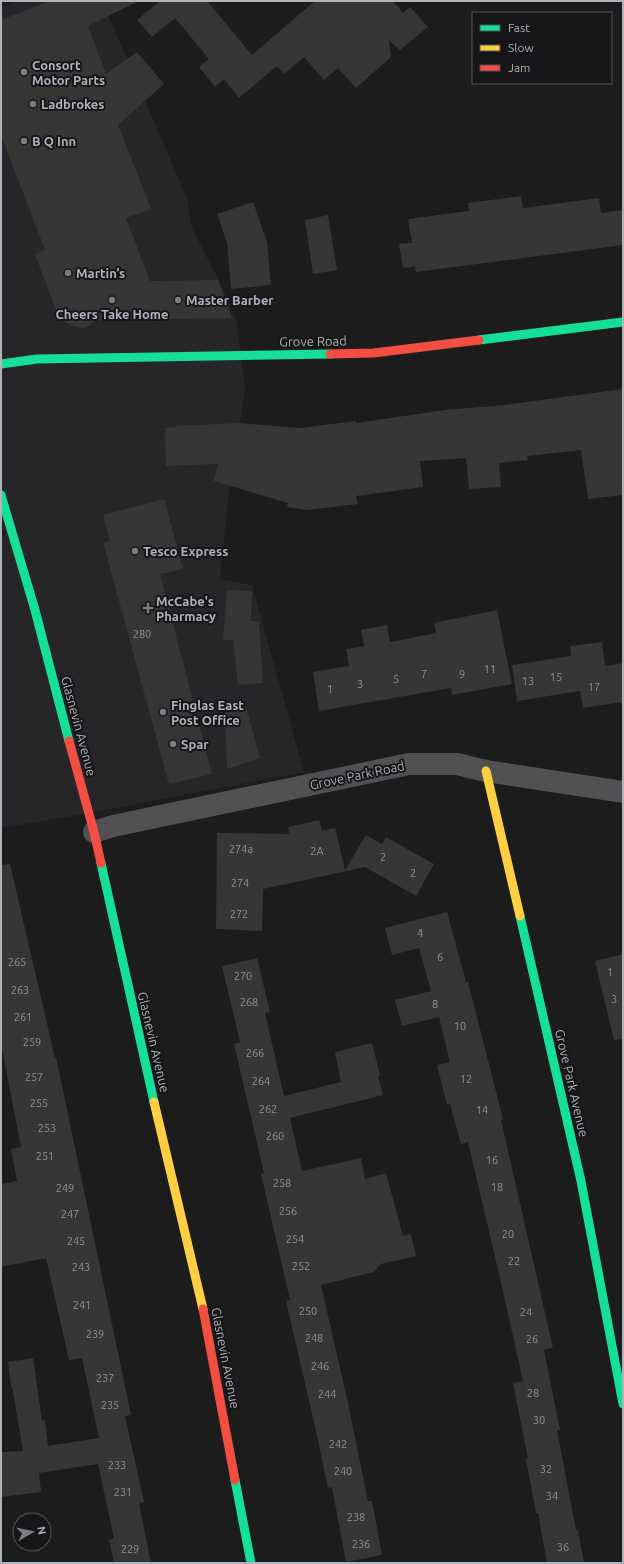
<svg xmlns="http://www.w3.org/2000/svg" width="624" height="1564" font-family="Ubuntu,sans-serif">
<style>
.built{fill:#262628}
.building{fill:#363637}
.lines{fill:none;stroke-linecap:round;stroke-linejoin:round}
.street{stroke:#515154;stroke-width:22}
.fast{stroke:#16e098;stroke-width:9}
.slow{stroke:#ffcf43;stroke-width:9}
.jam{stroke:#f24e42;stroke-width:9}
.poi-dot{fill:#7c7e83;stroke:#161618;stroke-width:1.5}
.labels{text-anchor:middle;stroke-width:4;stroke-linejoin:round;paint-order:stroke}
.number-label{font-size:11px;fill:#91949a}
.poi-label{font-size:13px;font-weight:bold;fill:#afb3bb;stroke:#161618;text-anchor:start}
.street-label{font-size:13px;fill:#afb3bb;stroke:#161618}
</style>
<rect width="100%" height="100%" fill="#1c1c1c"/>
<path class="built" d="M 15,1 L 102,1 L 187,198 L 192,228 L 217,277 L 237,323 L 245,389 L 229,489 L 220,579 L 252,585 L 304,772 L 84,814 L 1,828 L 1,537 L 5,535 L 1,524 L 1,8 Z"/>
<g class="building">
<path d="M 50,1 L 139,1 L 88,26 L 106,74 L 137,52 L 164,84 L 118,125 L 151,209 L 126,218 L 150,281 L 218,280 L 232,318 L 96,320 L 85,328 L 72,326 L 62,320 L 56,310 L 35,254 L 45,250 L 1,135 L 1,20 Z"/>
<path d="M 160,1 L 207,1 L 252,55 L 315,1 L 393,1 L 403,13 L 410,7 L 428,27 L 400,50 L 389,40 L 391,57 L 356,88 L 338,68 L 324,80 L 304,57 L 284,74 L 277,66 L 239,98 L 224,79 L 215,87 L 199,67 L 209,59 L 175,18 L 152,37 L 137,20 Z"/>
<path d="M 521,196 L 523,208 L 599,198 L 601,213 L 623,210 L 623,245 L 416,272 L 415,266 L 403,268 L 399,244 L 412,243 L 408,219 L 469,211 L 468,203 Z"/>
<path d="M 253,202 L 267,242 L 271,285 L 231,289 L 227,243 L 217,214 Z"/>
<path d="M 328,215 L 337,270 L 313,274 L 305,220 Z"/>
<path d="M 623,389 L 623,495 L 588,499 L 581,450 L 527,456 L 528,460 L 499,463 L 501,487 L 469,489 L 466,458 L 420,461 L 423,487 L 356,496 L 358,504 L 307,510 L 287,507 L 288,503 L 214,481 L 218,464 L 166,466 L 165,428 L 176,427 L 175,426 L 238,423 L 300,428 L 356,421 L 356,423 L 445,410 L 505,405 Z"/>
<path d="M 164,499 L 183,569 L 160,574 L 212,774 L 169,784 L 103,542 L 110,541 L 103,515 Z"/>
<path d="M 227,590 L 252,591 L 251,621 L 259,621 L 263,683 L 238,685 L 233,640 L 223,640 Z"/>
<path d="M 497,610 L 512,684 L 452,695 L 451,688 L 319,711 L 313,672 L 349,666 L 346,649 L 364,646 L 361,630 L 387,625 L 390,642 L 436,633 L 434,623 Z"/>
<path d="M 602,642 L 605,666 L 623,663 L 623,702 L 583,708 L 580,691 L 517,701 L 512,665 L 571,656 L 570,646 Z"/>
<path d="M 245,703 L 260,758 L 227,769 L 225,708 Z"/>
<path d="M 319,820 L 322,831 L 335,828 L 345,870 L 366,835 L 382,844 L 386,837 L 434,864 L 416,896 L 365,867 L 263,889 L 262,931 L 216,929 L 217,833 L 289,834 L 288,827 Z"/>
<path d="M 10,864 L 55,1058 L 56,1057 L 131,1415 L 125,1416 L 144,1502 L 139,1503 L 151,1563 L 114,1563 L 109,1540 L 114,1538 L 98,1464 L 39,1473 L 41,1492 L 1,1497 L 1,1452 L 23,1451 L 12,1386 L 11,1386 L 8,1362 L 33,1358 L 42,1421 L 45,1420 L 48,1446 L 99,1438 L 82,1358 L 69,1360 L 46,1258 L 1,1267 L 1,1184 L 17,1181 L 11,1149 L 21,1147 L 1,1044 L 1,865 Z"/>
<path d="M 447,912 L 466,982 L 468,982 L 503,1119 L 501,1120 L 553,1348 L 544,1350 L 560,1430 L 557,1430 L 576,1530 L 578,1530 L 584,1563 L 547,1563 L 538,1513 L 536,1513 L 526,1459 L 528,1459 L 513,1383 L 523,1381 L 500,1278 L 468,1142 L 461,1144 L 450,1104 L 447,1105 L 437,1065 L 450,1062 L 439,1017 L 402,1026 L 395,1000 L 431,991 L 419,948 L 392,955 L 385,928 Z"/>
<path d="M 623,954 L 623,1039 L 614,1040 L 595,961 Z"/>
<path d="M 257,958 L 270,1012 L 265,1013 L 284,1096 L 341,1082 L 335,1052 L 372,1043 L 380,1075 L 378,1076 L 383,1095 L 290,1118 L 302,1171 L 361,1158 L 365,1179 L 386,1173 L 403,1236 L 411,1234 L 416,1256 L 381,1264 L 374,1272 L 321,1285 L 348,1403 L 368,1501 L 372,1501 L 382,1555 L 346,1562 L 332,1487 L 328,1488 L 316,1431 L 286,1301 L 290,1300 L 261,1174 L 264,1173 L 234,1044 L 240,1042 L 222,966 Z"/>
</g>
<g class="lines">
<path class="street" d="M 94,832 L 113,826 L 409,764 L 457,764 L 486,771 L 623,792"/>
<g class="fast">
<path d="M 479,340 L 623,322"/>
<path d="M 1,364 L 37,359 L 330,354"/>
<path d="M 1,495 L 35,610 L 69,741"/>
<path d="M 101,863 L 154,1102"/>
<path d="M 520,916 L 581,1181 L 623,1404"/>
<path d="M 235,1480 L 251,1563"/>
</g>
<g class="slow">
<path d="M 486,771 L 520,916"/>
<path d="M 154,1102 L 203,1309"/>
</g>
<g class="jam">
<path d="M 330,354 L 374,353 L 479,340"/>
<path d="M 69,741 L 94,832 L 101,863"/>
<path d="M 203,1309 L 235,1480"/>
</g>
</g>
<g class="poi-dot">
<circle cx="24" cy="72" r="4"/>
<circle cx="33" cy="104" r="4"/>
<circle cx="24" cy="141" r="4"/>
<circle cx="68" cy="273" r="4"/>
<circle cx="112" cy="300" r="4"/>
<circle cx="178" cy="300" r="4"/>
<circle cx="135" cy="551" r="4"/>
<path d="M146 602h4v4h4v4h-4v4h-4v-4h-4v-4h4z"/>
<circle cx="163" cy="712" r="4"/>
<circle cx="173" cy="744" r="4"/>
</g>
<g class="labels">
<g class="number-label">
<text x="142" y="638">280</text>
<text x="490" y="673">11</text>
<text x="424" y="678">7</text>
<text x="462" y="678">9</text>
<text x="556" y="681">15</text>
<text x="396" y="683">5</text>
<text x="528" y="685">13</text>
<text x="360" y="688">3</text>
<text x="594" y="691">17</text>
<text x="330" y="693">1</text>
<text x="241" y="853">274a</text>
<text x="317" y="855">2A</text>
<text x="383" y="861">2</text>
<text x="413" y="877">2</text>
<text x="240" y="887">274</text>
<text x="239" y="918">272</text>
<text x="420" y="937">4</text>
<text x="440" y="961">6</text>
<text x="17" y="966">265</text>
<text x="610" y="976">1</text>
<text x="243" y="980">270</text>
<text x="20" y="994">263</text>
<text x="614" y="1003">3</text>
<text x="249" y="1006">268</text>
<text x="435" y="1008">8</text>
<text x="23" y="1021">261</text>
<text x="460" y="1030">10</text>
<text x="32" y="1046">259</text>
<text x="255" y="1057">266</text>
<text x="34" y="1081">257</text>
<text x="466" y="1083">12</text>
<text x="261" y="1085">264</text>
<text x="39" y="1107">255</text>
<text x="268" y="1113">262</text>
<text x="482" y="1114">14</text>
<text x="47" y="1132">253</text>
<text x="275" y="1140">260</text>
<text x="45" y="1160">251</text>
<text x="492" y="1164">16</text>
<text x="282" y="1187">258</text>
<text x="497" y="1191">18</text>
<text x="65" y="1192">249</text>
<text x="288" y="1215">256</text>
<text x="70" y="1218">247</text>
<text x="508" y="1238">20</text>
<text x="295" y="1243">254</text>
<text x="76" y="1245">245</text>
<text x="514" y="1265">22</text>
<text x="301" y="1270">252</text>
<text x="81" y="1271">243</text>
<text x="82" y="1309">241</text>
<text x="308" y="1315">250</text>
<text x="526" y="1316">24</text>
<text x="95" y="1338">239</text>
<text x="314" y="1342">248</text>
<text x="532" y="1343">26</text>
<text x="320" y="1370">246</text>
<text x="105" y="1382">237</text>
<text x="533" y="1397">28</text>
<text x="327" y="1398">244</text>
<text x="110" y="1409">235</text>
<text x="539" y="1424">30</text>
<text x="338" y="1448">242</text>
<text x="117" y="1469">233</text>
<text x="546" y="1473">32</text>
<text x="343" y="1475">240</text>
<text x="123" y="1496">231</text>
<text x="552" y="1500">34</text>
<text x="356" y="1521">238</text>
<text x="361" y="1548">236</text>
<text x="563" y="1551">36</text>
<text x="130" y="1553">229</text>
</g>
<g class="poi-label">
<text x="32" y="70">Consort<tspan x="32" dy="15">Motor Parts</tspan></text>
<text x="41" y="109">Ladbrokes</text>
<text x="32" y="146">B Q Inn</text>
<text x="76" y="278">Martin’s</text>
<text x="186" y="305">Master Barber</text>
<text x="112" y="319" text-anchor="middle">Cheers Take Home</text>
<text x="143" y="556">Tesco Express</text>
<text x="156" y="606">McCabe's<tspan x="156" dy="15">Pharmacy</tspan></text>
<text x="171" y="710">Finglas East<tspan x="171" dy="15">Post Office</tspan></text>
<text x="181" y="749">Spar</text>
</g>
<g class="street-label">
<text transform="translate(313 341) rotate(-1)" y="5">Grove Road</text>
<text transform="translate(79 726) rotate(75)" y="5">Glasnevin Avenue</text>
<text transform="translate(357 775) rotate(-12)" y="5">Grove Park Road</text>
<text transform="translate(154 1042) rotate(77)" y="5">Glasnevin Avenue</text>
<text transform="translate(572 1083) rotate(77)" y="5">Grove Park Avenue</text>
<text transform="translate(226 1358) rotate(79)" y="5">Glasnevin Avenue</text>
</g>
</g>
<rect width="624" height="1564" fill="none" stroke="#afb3bb" stroke-width="4"/>
<rect x="472" y="12" width="140" height="72" fill="#161618" stroke="#535559"/>
<rect x="480" y="25" width="20" height="6" fill="#16e098" stroke="#535559"/>
<text x="508" y="32" font-size="12" fill="#afb3bb">Fast</text>
<rect x="480" y="45" width="20" height="6" fill="#ffcf43" stroke="#535559"/>
<text x="508" y="52" font-size="12" fill="#afb3bb">Slow</text>
<rect x="480" y="65" width="20" height="6" fill="#f24e42" stroke="#535559"/>
<text x="508" y="72" font-size="12" fill="#afb3bb">Jam</text>
<g transform="translate(32 1532) rotate(81)"><circle r="19" fill="#161618" stroke="#535559"/>
<path d="M0-3L7 15L0 10L-7 15Z" fill="#7c7e83"/>
<text y="-6" font-size="11" font-weight="bold" text-anchor="middle" fill="#afb3bb">N</text>
</g>
</svg>
